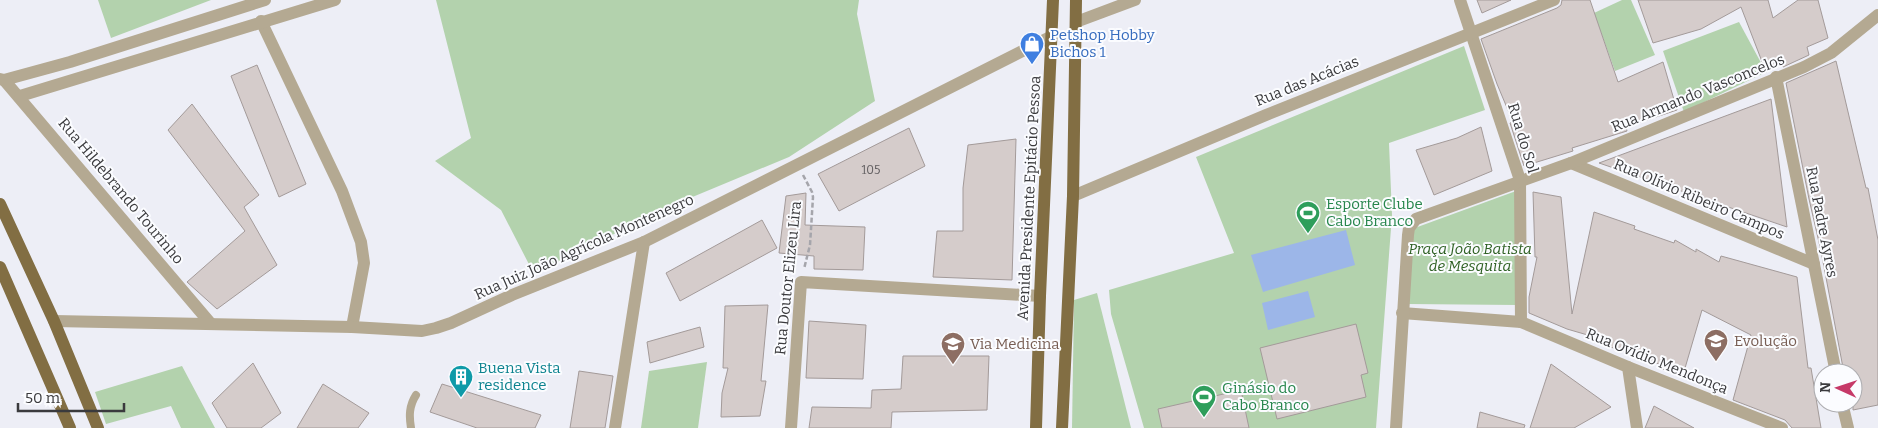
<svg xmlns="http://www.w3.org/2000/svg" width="1878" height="428" font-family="Bitter,serif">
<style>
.green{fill:#b3d2ad}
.water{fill:#9cb6e8}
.building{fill:#d5cccb;stroke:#a39a99}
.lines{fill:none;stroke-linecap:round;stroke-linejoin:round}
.path{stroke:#a5a5ab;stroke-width:2.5;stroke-dasharray:5 2.5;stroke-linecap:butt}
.service{stroke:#b4a992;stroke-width:8}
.minor{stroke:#b4a992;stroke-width:12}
.tertiary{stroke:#b4a992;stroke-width:12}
.primary{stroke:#826e43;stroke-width:12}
.labels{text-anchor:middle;stroke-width:4;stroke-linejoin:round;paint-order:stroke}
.number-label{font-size:12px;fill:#615e60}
.shop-label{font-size:15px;fill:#366cbe;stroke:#fbfcff;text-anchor:start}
.street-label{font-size:15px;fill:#3a3a3d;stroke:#fbfcff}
.leisure-label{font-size:15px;fill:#27864d;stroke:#fbfcff;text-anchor:start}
.park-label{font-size:15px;font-style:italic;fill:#2f6124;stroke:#fbfcff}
.education-label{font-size:15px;fill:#785e54;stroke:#fbfcff;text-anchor:start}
.culture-label{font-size:15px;fill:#0d838f;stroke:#fbfcff;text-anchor:start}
</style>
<rect width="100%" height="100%" fill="#edeef6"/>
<g class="green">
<path d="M 98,0 L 211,0 L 111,38 Z"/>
<path d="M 436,0 L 859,0 L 857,14 L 875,101 L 789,157 L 666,208 L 534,274 L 501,210 L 435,161 L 471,138 Z"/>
<path d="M 1622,0 L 1631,0 L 1655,55 L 1615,71 L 1594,13 Z"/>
<path d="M 1739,22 L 1766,72 L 1684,112 L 1663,51 Z"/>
<path d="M 1464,46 L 1485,110 L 1389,143 L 1392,215 L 1376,428 L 1144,428 L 1111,314 L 1109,290 L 1234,253 L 1196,157 Z"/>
<path d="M 1516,191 L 1517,305 L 1407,304 L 1412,229 Z"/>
<path d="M 1097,293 L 1131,428 L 1072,428 L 1074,300 Z"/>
<path d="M 707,362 L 698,428 L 641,428 L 649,371 Z"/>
<path d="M 182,366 L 215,428 L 181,428 L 171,406 L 106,424 L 95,392 Z"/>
</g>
<g class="water">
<path d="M 1346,230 L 1355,265 L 1263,292 L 1251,255 Z"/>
<path d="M 1308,291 L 1315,317 L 1268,330 L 1262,303 Z"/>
</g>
<g class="building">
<path d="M 1477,0 L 1511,0 L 1482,13 Z"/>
<path d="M 1562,0 L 1590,0 L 1618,82 L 1663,62 L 1677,110 L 1626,127 L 1627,131 L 1572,148 L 1573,151 L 1524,166 L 1510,123 L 1513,122 L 1497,84 L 1481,39 L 1557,8 L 1561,5 Z"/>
<path d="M 1638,0 L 1768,0 L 1773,18 L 1798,0 L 1818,0 L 1828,38 L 1807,47 L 1809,55 L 1783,67 L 1783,64 L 1766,72 L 1741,7 L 1701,29 L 1653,43 Z"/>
<path d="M 1836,61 L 1866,188 L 1868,188 L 1878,240 L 1878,405 L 1853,410 L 1853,373 L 1844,373 L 1821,251 L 1809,199 L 1786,83 Z"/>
<path d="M 257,65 L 306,184 L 279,197 L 231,76 Z"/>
<path d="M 1771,99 L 1787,227 L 1599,163 L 1634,150 Z"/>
<path d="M 192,104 L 259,195 L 244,207 L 277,265 L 217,309 L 187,282 L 245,231 L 168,130 Z"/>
<path d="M 1481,127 L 1492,171 L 1434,195 L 1416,150 L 1457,138 Z"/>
<path d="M 909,128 L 925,166 L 839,211 L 818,174 Z"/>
<path d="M 1016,139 L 1012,280 L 933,277 L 937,231 L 963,231 L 963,188 L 968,145 Z"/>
<path d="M 1533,192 L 1561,197 L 1572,314 L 1594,212 L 1635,226 L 1634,229 L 1674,243 L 1675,240 L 1696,252 L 1696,249 L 1719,262 L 1721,256 L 1797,277 L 1808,368 L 1811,368 L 1821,428 L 1792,428 L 1785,420 L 1733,400 L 1751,335 L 1702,310 L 1683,375 L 1662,369 L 1663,365 L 1638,358 L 1638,356 L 1589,340 L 1591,336 L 1567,329 L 1529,313 L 1529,297 L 1537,257 L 1535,257 Z"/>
<path d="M 806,193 L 805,225 L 865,227 L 863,270 L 814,269 L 814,256 L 779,253 L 786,196 Z"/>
<path d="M 762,220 L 777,248 L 680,301 L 666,273 Z"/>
<path d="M 768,305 L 761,381 L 766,381 L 760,416 L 721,417 L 722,393 L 728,368 L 723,368 L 725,306 Z"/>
<path d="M 809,321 L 866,325 L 863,379 L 806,378 Z"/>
<path d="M 1356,324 L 1368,373 L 1361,375 L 1366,397 L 1277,419 L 1260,348 Z"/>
<path d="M 700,327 L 704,347 L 650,363 L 647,342 Z"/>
<path d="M 903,356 L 989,356 L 987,410 L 892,412 L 891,428 L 809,428 L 812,407 L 871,408 L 872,390 L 901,389 Z"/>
<path d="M 253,363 L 281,413 L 261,428 L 227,428 L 212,403 Z"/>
<path d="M 1551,364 L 1611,407 L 1574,428 L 1530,428 Z"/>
<path d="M 579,371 L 613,376 L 605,428 L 570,428 Z"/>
<path d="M 323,384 L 369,413 L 358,428 L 297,428 Z"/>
<path d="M 442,384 L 541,415 L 535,428 L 477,428 L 430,412 Z"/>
<path d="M 1241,390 L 1249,428 L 1162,428 L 1158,409 Z"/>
<path d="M 1654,406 L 1694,428 L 1645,428 Z"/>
<path d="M 1480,412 L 1525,425 L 1524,428 L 1477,428 Z"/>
</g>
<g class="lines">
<path class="path" d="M 803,175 L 812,192 L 813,197 L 810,245 L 804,269"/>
<path class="service" d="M 411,428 C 409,416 409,406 416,395"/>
<g class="minor">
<path d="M 1460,0 L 1520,180"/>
<path d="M 261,21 L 342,191 L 361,242 L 364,263 L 352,327"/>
<path d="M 1076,22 L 1135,0"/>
<path d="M 1776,77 L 1836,373"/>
<path d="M 0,79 L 4,80 L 70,62 L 265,0"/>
<path d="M 4,80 L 211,324"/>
<path d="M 20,96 L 335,0"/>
<path d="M 1571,163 L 1814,264"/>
<path d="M 1073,196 L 1266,115 L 1554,0"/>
<path d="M 1402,313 L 1521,322"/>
<path d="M 54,321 L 352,327 L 422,331 L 436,328 L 451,323 L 512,295 L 644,242 L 1052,36"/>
<path d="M 1628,367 L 1782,428"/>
<path d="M 1842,403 L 1848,428"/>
<path d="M 615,428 L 644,242"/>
<path d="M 791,428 L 801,282 L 1040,296"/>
</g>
<g class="tertiary">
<path d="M 1520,180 L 1521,322 L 1628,367 L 1637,428"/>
<path d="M 1396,428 L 1408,235 L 1409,228 L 1416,219 L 1571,163 L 1804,67 L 1831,53 L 1878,15"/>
</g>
<g class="primary">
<path d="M 0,204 L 54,321 L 98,428"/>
<path d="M 0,267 L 70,428"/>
<path d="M 1036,428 L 1040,296 L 1053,0"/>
<path d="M 1062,428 L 1073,196 L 1076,0"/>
</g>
</g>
<defs>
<symbol id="shop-pin" viewBox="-11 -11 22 30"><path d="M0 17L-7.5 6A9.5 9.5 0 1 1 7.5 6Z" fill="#3f7fe0" stroke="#fbfcff"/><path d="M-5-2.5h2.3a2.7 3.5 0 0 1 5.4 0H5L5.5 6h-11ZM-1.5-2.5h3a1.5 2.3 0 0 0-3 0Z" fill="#fff"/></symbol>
<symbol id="stadium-pin" viewBox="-11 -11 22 30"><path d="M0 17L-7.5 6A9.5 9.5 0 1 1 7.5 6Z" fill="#2e9e5b" stroke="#fbfcff"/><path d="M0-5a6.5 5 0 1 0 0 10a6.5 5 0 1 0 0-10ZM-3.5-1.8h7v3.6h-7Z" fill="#fff"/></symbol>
<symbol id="school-pin" viewBox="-11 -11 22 30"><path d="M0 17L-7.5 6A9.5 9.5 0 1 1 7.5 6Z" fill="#8d6e63" stroke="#fbfcff"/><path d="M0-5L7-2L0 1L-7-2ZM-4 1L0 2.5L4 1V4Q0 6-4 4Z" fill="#fff"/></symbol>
<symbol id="building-pin" viewBox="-11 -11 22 30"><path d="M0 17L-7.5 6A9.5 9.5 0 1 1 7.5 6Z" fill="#0f9aa8" stroke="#fbfcff"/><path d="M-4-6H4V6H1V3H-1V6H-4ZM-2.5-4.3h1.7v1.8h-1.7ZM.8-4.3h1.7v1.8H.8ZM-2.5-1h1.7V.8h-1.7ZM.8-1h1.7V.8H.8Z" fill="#fff"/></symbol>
</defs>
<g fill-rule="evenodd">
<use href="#shop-pin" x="1018" y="30" width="28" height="38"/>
<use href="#stadium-pin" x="1294" y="199" width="28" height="38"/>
<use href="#school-pin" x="1702" y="327" width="28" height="38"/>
<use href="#school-pin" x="939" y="330" width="28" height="38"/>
<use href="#building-pin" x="447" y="363" width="28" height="38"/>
<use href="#stadium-pin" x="1190" y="383" width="28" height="38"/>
</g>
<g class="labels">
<g class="number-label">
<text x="871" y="174">105</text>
</g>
<g class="shop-label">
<text x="1050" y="40">Petshop Hobby<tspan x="1050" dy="17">Bichos 1</tspan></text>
</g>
<g class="street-label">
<text transform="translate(1307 81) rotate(-22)" y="5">Rua das Acácias</text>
<text transform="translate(1698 93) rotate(-22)" y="5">Rua Armando Vasconcelos</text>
<text transform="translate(1523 138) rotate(73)" y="5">Rua do Sol</text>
<text transform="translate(121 191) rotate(50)" y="5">Rua Hildebrando Tourinho</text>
<text transform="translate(1029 198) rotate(-87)" y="5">Avenida Presidente Epitácio Pessoa</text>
<text transform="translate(1699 199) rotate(23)" y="5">Rua Olívio Ribeiro Campos</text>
<text transform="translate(1822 222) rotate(79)" y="5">Rua Padre Ayres</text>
<text transform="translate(584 247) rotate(-24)" y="5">Rua Juiz João Agrícola Montenegro</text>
<text transform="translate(788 278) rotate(-84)" y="5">Rua Doutor Elizeu Lira</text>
<text transform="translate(1657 361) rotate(22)" y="5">Rua Ovídio Mendonça</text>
</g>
<g class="leisure-label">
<text x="1326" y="209">Esporte Clube<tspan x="1326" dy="17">Cabo Branco</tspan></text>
<text x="1222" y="393">Ginásio do<tspan x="1222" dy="17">Cabo Branco</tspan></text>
</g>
<g class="park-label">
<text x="1470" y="254">Praça João Batista<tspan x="1470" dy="17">de Mesquita</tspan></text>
</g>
<g class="education-label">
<text x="1734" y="346">Evolução</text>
<text x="970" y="349">Via Medicina</text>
</g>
<g class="culture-label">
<text x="478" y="373">Buena Vista<tspan x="478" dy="17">residence</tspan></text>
</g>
</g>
<g transform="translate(1838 388) rotate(273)"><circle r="24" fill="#fbfcff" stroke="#aeaeb1"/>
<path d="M0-4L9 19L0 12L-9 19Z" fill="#c63968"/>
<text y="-8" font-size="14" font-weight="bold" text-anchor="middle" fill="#3a3a3d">N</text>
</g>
<path d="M18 403v8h106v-8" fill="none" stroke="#3a3a3d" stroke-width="2.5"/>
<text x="25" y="403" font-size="15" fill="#3a3a3d" stroke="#fbfcff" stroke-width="4" paint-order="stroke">50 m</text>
</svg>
